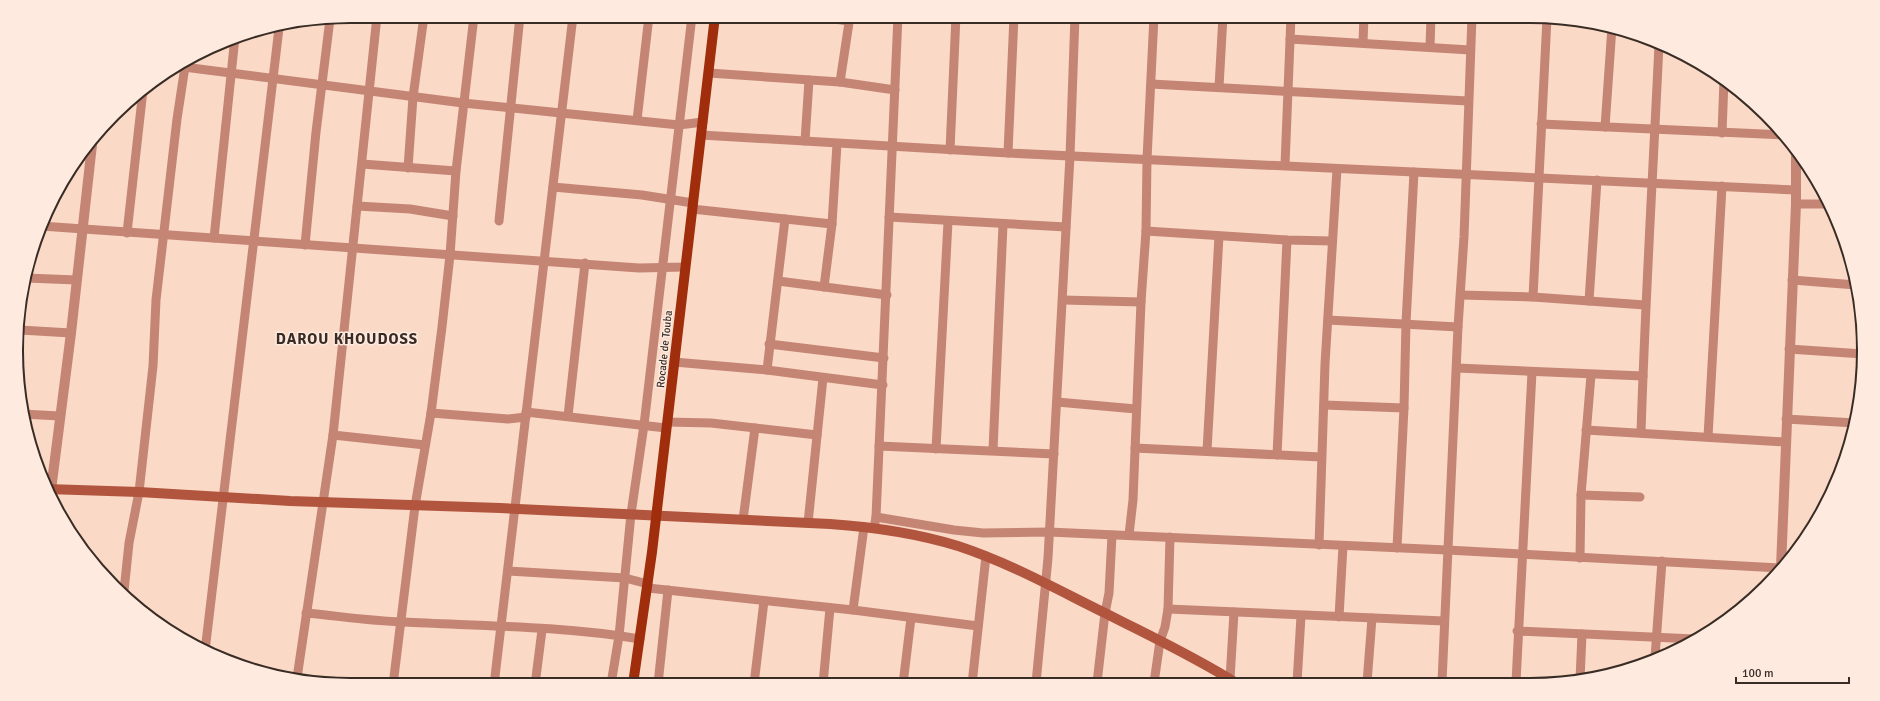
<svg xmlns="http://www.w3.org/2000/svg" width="1880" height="701" font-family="Signika,sans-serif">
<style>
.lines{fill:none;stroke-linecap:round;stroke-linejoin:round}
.minor{stroke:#c58575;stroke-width:9}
.tertiary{stroke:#c58575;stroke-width:10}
.secondary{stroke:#b1553e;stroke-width:10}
.primary{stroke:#a02d0c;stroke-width:10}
.labels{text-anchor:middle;stroke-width:3;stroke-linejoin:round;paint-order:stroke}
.street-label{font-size:11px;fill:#382c25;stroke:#feeadf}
.district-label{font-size:15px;font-weight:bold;letter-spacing:1px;fill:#382c25;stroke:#feeadf}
.rim{fill:none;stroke:#382c25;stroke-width:2}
</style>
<rect width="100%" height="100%" fill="#fad9c7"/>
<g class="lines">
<g class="minor">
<path d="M 811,16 L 849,21"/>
<path d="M 1290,39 L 1470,50"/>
<path d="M 1363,42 L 1364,16"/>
<path d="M 1430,47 L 1431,16"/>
<path d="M 176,66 L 463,103 L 561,113 L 679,125 L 703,122"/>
<path d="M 709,73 L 840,82 L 895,90"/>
<path d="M 840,82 L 850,16"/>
<path d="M 1151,84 L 1468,101"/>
<path d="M 1219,87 L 1223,16"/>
<path d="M 637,120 L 649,16"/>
<path d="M 1541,124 L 1784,135"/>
<path d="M 1605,127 L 1612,27"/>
<path d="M 1722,133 L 1724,80"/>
<path d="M 701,135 L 1008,153 L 1796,190"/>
<path d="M 805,141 L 809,80"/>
<path d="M 950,150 L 956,16"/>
<path d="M 1008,153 L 1014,16"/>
<path d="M 362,164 L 456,171"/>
<path d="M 1285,165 L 1291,16"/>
<path d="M 408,168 L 413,97 L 424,16"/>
<path d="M 553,187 L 642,195 L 693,203"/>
<path d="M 1796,204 L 1829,204"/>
<path d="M 357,206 L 410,209 L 453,216"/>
<path d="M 692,209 L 832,224"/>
<path d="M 889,217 L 1066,227"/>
<path d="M 499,221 L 520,16"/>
<path d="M 41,226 L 639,268 L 685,267"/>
<path d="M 1146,231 L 1287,240 L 1332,241"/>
<path d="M 127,233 L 143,90"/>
<path d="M 214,238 L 235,37"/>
<path d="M 305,245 L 316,132 L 330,19"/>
<path d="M 26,278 L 77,280"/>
<path d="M 1792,280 L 1856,285"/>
<path d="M 778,281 L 887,295"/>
<path d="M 824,287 L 832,224 L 837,144"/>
<path d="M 1461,295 L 1533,297 L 1645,305"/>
<path d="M 1533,297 L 1547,18"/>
<path d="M 1063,300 L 1141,302"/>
<path d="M 1589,301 L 1597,180"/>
<path d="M 1328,320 L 1458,327"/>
<path d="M 20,330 L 71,333"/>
<path d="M 769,344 L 884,358"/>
<path d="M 1789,349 L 1863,354"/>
<path d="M 674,362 L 767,370 L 883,385"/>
<path d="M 1457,368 L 1643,376"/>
<path d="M 767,370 L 785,219"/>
<path d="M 1057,402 L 1136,409"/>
<path d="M 1324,405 L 1404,408"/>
<path d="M 526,412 L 666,428"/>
<path d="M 431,413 L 508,419 L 526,417"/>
<path d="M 22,414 L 60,416"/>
<path d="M 568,416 L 585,263"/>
<path d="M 1786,419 L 1855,423"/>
<path d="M 667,422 L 711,423 L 817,435"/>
<path d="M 1586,430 L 1785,442"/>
<path d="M 1641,433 C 1645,303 1653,173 1659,44"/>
<path d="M 333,435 L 425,445"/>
<path d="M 1708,437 L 1722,186"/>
<path d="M 879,446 L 1054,454"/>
<path d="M 1135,448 L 1321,457"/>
<path d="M 936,449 L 948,222"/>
<path d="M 993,450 L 1003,225"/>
<path d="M 1207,451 L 1219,236"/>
<path d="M 1277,455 L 1287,240"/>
<path d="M 1581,495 L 1640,497"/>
<path d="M 876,517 L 954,530 L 983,533 L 1049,532 L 1447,550 L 1780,568"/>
<path d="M 743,520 L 755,428"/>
<path d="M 808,523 L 823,378"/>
<path d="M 874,528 L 876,517 L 898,16"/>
<path d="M 1129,535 L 1133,500 L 1141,302 L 1146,231 L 1147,159 L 1154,16"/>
<path d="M 1319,545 L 1325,364 L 1337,169"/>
<path d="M 1397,548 L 1404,408 L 1406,323 L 1414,172"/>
<path d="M 1580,558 L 1581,495 L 1591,375"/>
<path d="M 508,571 L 625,578 L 648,584"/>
<path d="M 648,588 L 853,610 L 978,626"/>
<path d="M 124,591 L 129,543 L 139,492 L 153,366 L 156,300 L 177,119 L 186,60"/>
<path d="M 1168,609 L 1444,621"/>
<path d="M 853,610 L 864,527"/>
<path d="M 306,613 C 338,616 371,621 403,622 C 482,626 562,626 640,639"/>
<path d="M 1339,617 L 1343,546"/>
<path d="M 1517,631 L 1695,639"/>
<path d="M 205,651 L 279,28"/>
<path d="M 1655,657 L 1662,561"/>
<path d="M 297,678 L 333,435 L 377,16"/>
<path d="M 1230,679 L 1234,612"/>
<path d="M 1580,680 L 1582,634"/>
<path d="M 1442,682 L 1458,327 L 1464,237 L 1472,16"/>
<path d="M 1516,682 L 1532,372"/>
<path d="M 1036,683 L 1048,558 L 1070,156 L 1075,16"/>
<path d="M 1097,683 L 1105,613 L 1109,593 L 1112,535"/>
<path d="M 1154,683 L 1160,641 L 1165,627 L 1168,609 L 1170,537"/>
<path d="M 1297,683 L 1301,616"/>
<path d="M 1367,683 L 1372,618"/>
<path d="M 611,684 L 619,636 L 631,514 L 644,425 L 692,16"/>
<path d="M 658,684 L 668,590"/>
<path d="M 754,684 L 764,601"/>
<path d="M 823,684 L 830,608"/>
<path d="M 903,684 L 911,618"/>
<path d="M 972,684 L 986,556"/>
<path d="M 393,685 L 415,506 L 431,413 L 442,327 L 450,255 L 456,171 L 474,16"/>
<path d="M 494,685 L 573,16"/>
<path d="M 535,685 L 542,630"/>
</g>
<g class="tertiary">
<path d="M 51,490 L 71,333 L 92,145"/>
<path d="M 1781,567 L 1796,204 L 1796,151"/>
</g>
<path class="secondary" d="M 47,489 L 139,492 L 290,501 L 500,508 L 830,524 C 873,527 916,533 958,546 C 1010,563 1058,590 1107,614 C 1150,636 1195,657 1236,683"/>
<path class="primary" d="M 633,684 L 652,552 L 715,16"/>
</g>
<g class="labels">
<g class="street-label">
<text transform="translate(664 349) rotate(-84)" y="4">Rocade de Touba</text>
</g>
<g class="district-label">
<text x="347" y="344">DAROU KHOUDOSS</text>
</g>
</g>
<path d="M0 0H1880V701H0ZM350 23H1530A327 327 0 0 1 1857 350V351A327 327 0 0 1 1530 678H350A327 327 0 0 1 23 351V350A327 327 0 0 1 350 23Z" fill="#feeadf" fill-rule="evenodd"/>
<path class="rim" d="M350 23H1530A327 327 0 0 1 1857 350V351A327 327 0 0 1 1530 678H350A327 327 0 0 1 23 351V350A327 327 0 0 1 350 23Z"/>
<path d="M1736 677v6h113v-6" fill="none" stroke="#382c25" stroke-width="2"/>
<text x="1742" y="677" font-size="12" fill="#382c25" stroke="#feeadf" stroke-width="3" paint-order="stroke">100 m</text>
</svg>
